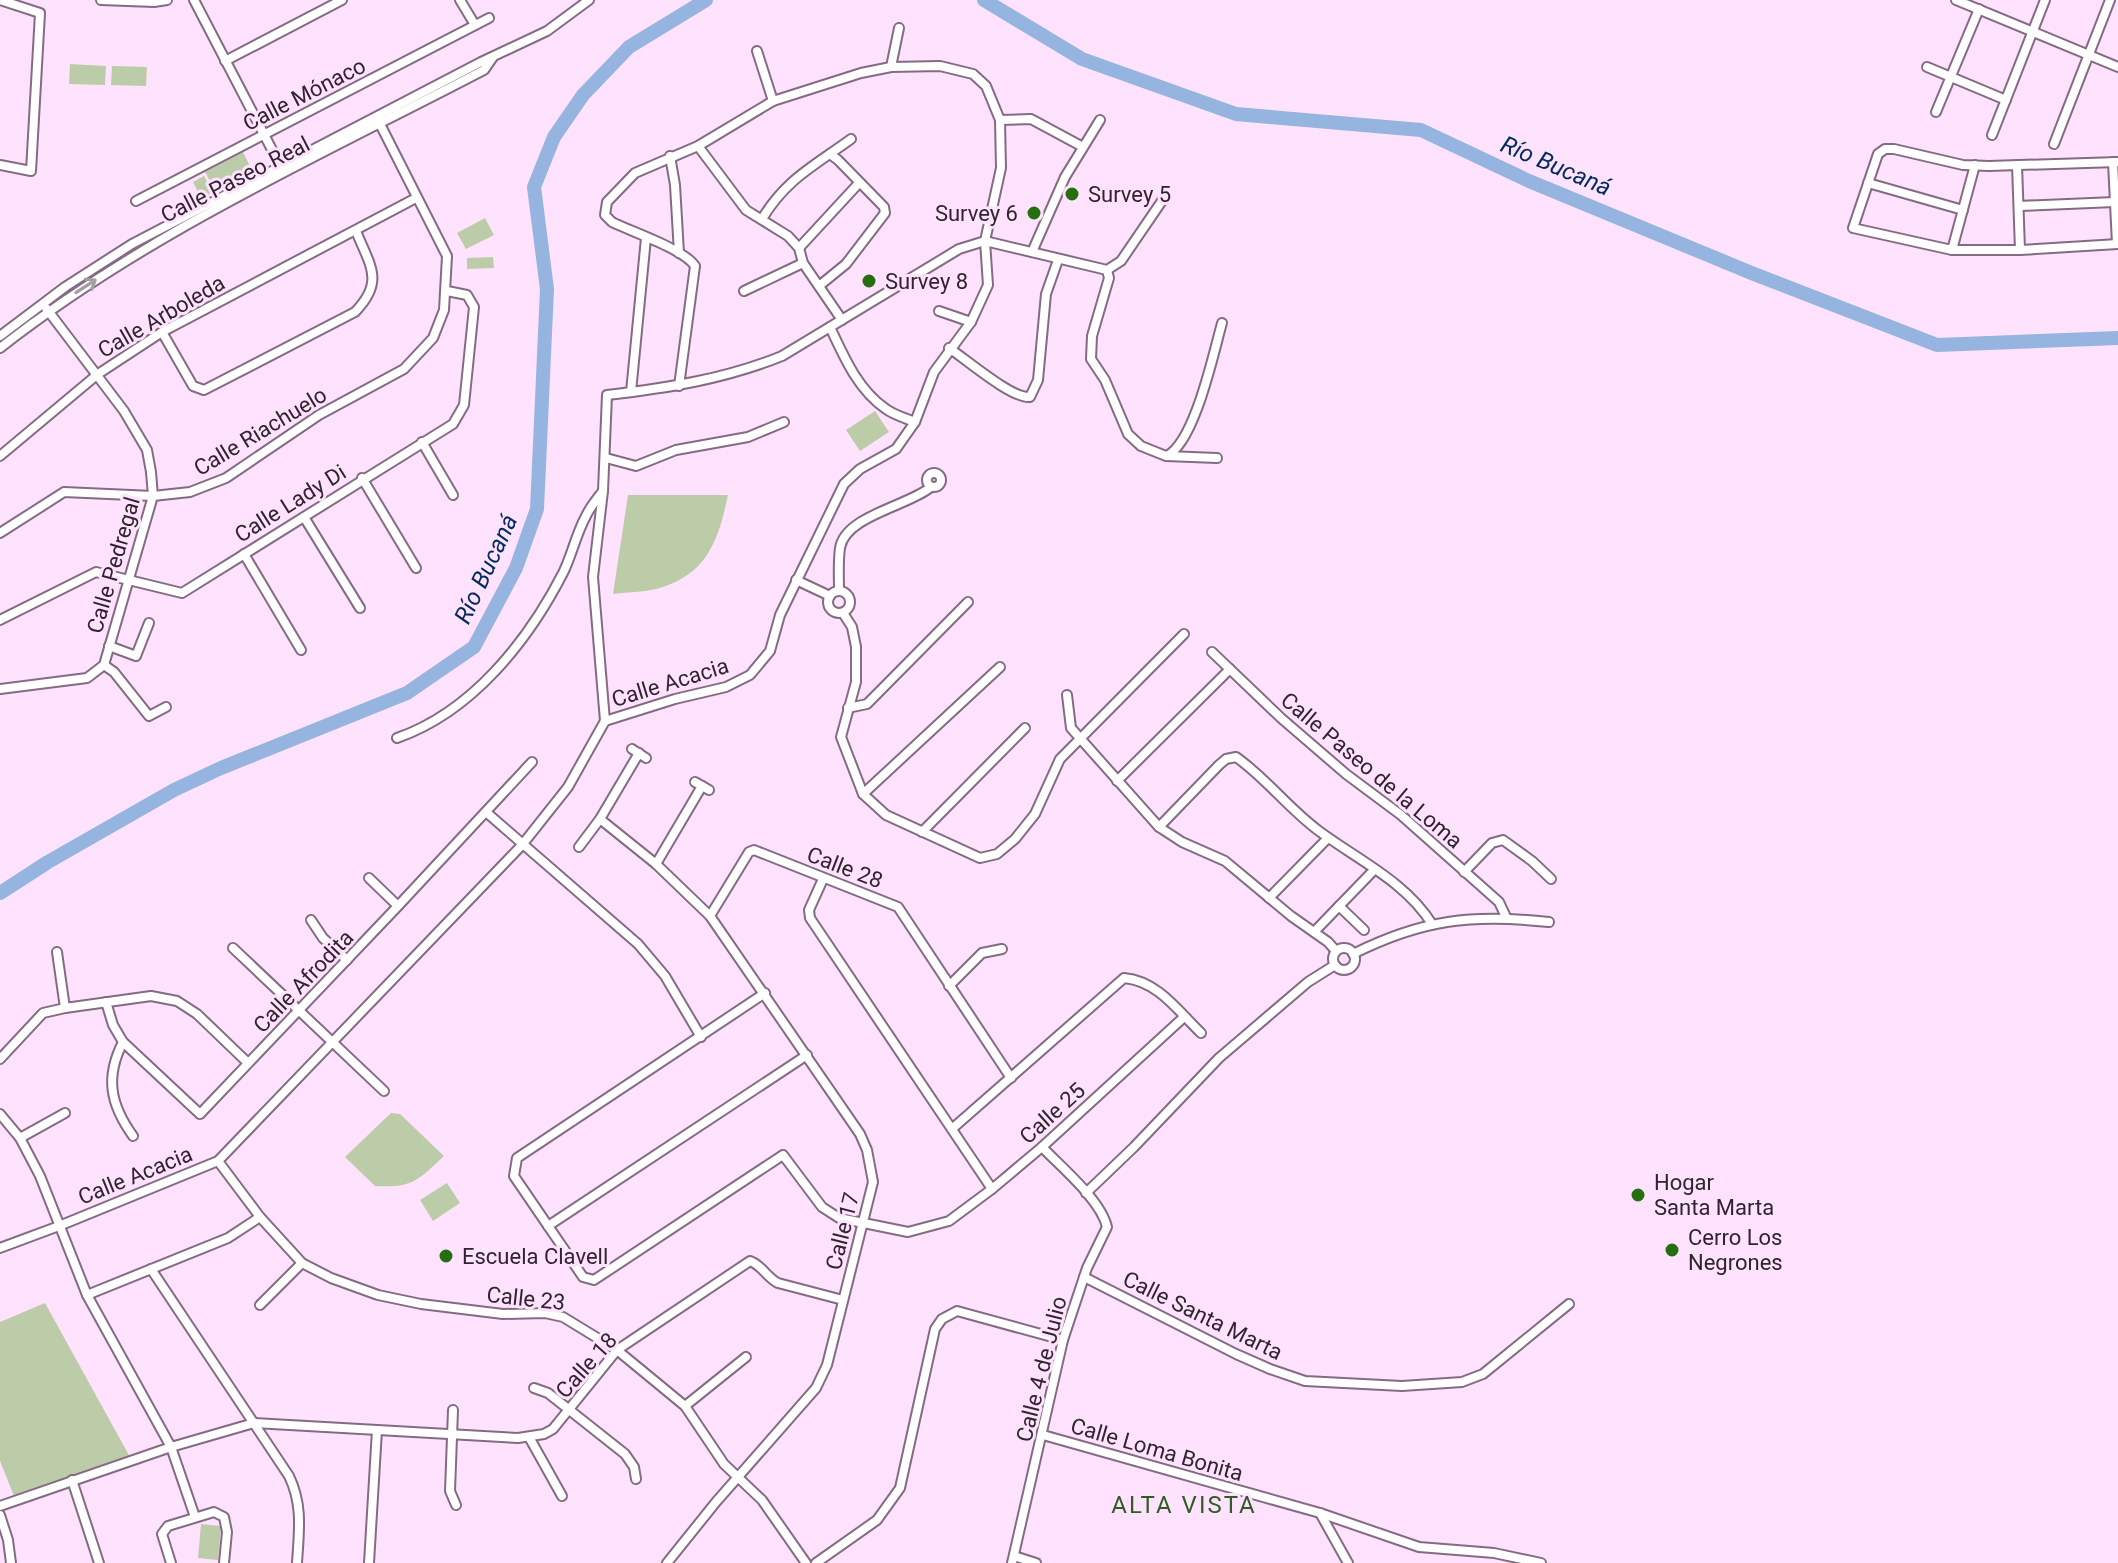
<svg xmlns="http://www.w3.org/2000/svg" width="2118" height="1563" font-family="Roboto,sans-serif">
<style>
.green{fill:#bdcca8}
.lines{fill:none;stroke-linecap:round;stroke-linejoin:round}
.river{stroke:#95b4e0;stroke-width:14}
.minor-casing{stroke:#846b83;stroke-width:12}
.minor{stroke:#fff;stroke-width:8}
.oneway{stroke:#a29da1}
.poi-dot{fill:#256f11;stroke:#ffe2fd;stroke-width:3}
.labels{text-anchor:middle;stroke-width:6;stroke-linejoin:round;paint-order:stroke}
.street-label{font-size:22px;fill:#30252f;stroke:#ffe2fd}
.poi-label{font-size:22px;fill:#30252f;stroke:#ffe2fd;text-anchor:start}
.water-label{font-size:24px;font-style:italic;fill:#022c5f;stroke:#ffe2fd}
.neighbourhood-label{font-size:24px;letter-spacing:2px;fill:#2f5d25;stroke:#ffe2fd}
</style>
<rect width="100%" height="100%" fill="#ffe2fd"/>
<g class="green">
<path d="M 70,64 L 106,66 L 105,85 L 69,84 Z"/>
<path d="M 112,66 L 147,67 L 146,86 L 111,85 Z"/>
<path d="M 243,152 L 252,170 L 215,190 L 205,172 Z"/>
<path d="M 204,176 L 213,192 L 201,198 L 193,182 Z"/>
<path d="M 485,218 L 494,235 L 466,249 L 457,233 Z"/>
<path d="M 493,257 L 494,268 L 467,269 L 467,258 Z"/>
<path d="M 875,411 L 889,432 L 860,451 L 846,430 Z"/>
<path d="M 628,495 L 728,495 C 719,537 709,572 663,587 C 648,592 629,592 613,594 Z"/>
<path d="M 391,1113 L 400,1114 L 444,1156 C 417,1181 413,1188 375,1186 L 345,1157 Z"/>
<path d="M 447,1183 L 460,1203 L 433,1221 L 420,1200 Z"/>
<path d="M 45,1303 L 130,1457 L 14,1496 L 0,1461 L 0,1322 Z"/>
<path d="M 201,1524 L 221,1526 L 218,1560 L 198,1558 Z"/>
</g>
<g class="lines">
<g class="river">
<path d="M 984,0 L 1082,59 L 1236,114 L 1421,130 L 1529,181 L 1754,274 L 1937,345 L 2118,338"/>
<path d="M 0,893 L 48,862 L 174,790 L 221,768 L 407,693 L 474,647 L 516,568 L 537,509 L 547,289 L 534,187 L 554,137 L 583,95 L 629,47 L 706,0"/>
</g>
<defs>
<g id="minor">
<path d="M 0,0 L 40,13 L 31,171 L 0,165"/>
<path d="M 101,0 L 154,2 L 167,0"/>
<path d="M 194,0 L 282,169"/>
<path d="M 460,0 L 475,25"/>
<path d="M 1956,0 L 2118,67"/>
<path d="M 757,51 L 773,101"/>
<path d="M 225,61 L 342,0"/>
<path d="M 891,67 L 899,28"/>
<path d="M 1927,67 L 2006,100"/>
<path d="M 1936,112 L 1979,9"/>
<path d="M 1000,120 L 1031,119 L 1083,147"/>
<path d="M 1992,135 L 2045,0"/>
<path d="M 2054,144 L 2110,0"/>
<path d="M 698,146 L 746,210 L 788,236 L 799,248 L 803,263 L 842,320"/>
<path d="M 670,156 L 675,185 L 679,253"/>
<path d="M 2113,162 L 2117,244"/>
<path d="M 2118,162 L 1989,166 L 1963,165 L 1894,149 L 1885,149 L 1878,154 L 1853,228 L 1952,250 L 2020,250 L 2118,244"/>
<path d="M 2017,165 L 2020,250"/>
<path d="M 1868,183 L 1963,210"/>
<path d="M 136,201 L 489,18"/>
<path d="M 2019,206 L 2115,202"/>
<path d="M 762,219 C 786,179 814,166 851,139"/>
<path d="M 799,248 L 859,183"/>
<path d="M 1952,250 L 1975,165"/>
<path d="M 1032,252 L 1065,177 L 1100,120"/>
<path d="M 1107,270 L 1109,278 L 1092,336 L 1091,359 L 1105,380 L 1128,434 L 1141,446 L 1166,456 L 1217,458"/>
<path d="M 819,286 L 846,264 L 885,213 L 884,207 L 838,160 L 830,154"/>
<path d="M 744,291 L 803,263"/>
<path d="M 939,311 L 971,322"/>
<path d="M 830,327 C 844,357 858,390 886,409 C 894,415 905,418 915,422"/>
<path d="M 162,332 L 193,386 L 204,390 L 355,312 C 385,281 370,266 356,231"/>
<path d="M 0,336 L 65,287 L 132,244 L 481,62 L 547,31 L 589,0"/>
<path d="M 0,348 C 147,233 319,156 484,70 L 493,57"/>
<path d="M 949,348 C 967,360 1012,399 1030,397 L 1038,380 L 1046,294 L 1058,260"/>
<path d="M 631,392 L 646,238"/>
<path d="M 422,442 L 453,495"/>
<path d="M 0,456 L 98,374 L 162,332 L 416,198"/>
<path d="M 1167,456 C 1195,441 1213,355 1222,323"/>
<path d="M 606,458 L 636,466 L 676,450 L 748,437 L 784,422"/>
<circle cx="934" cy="480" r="7"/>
<path d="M 362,478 L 416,568"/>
<path d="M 304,517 L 360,608"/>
<path d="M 0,533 L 64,492 L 153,496 L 190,492 L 226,478 L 319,415 L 404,369 L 433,338 L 444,310 L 447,256 L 380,124"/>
<path d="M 244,554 L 301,650"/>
<path d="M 796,580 L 830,596"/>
<path d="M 839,591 C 839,577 838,562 840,548 C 845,516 908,506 931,487"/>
<circle cx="839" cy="602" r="11"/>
<path d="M 843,613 L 852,627 L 856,647 L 856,682 L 841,737 L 863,794 L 886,815 L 980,858 L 997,854 L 1015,839 L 1035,814 L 1060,759 L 1184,634"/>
<path d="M 0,620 L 96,572 L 182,593 L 453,424 L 464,405 L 474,307 L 467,295 L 447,291"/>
<path d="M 109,646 L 136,656 L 149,623"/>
<path d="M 1212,652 L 1281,718 L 1346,774 L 1401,815 L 1499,902 L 1506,917"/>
<path d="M 104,665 L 114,672 L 149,716 L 166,707"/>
<path d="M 0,689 L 87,678 L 104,665 L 153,496 L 151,472 L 147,450 L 124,411 L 46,308"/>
<path d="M 1067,695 L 1071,728 L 1159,827 L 1182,842 L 1225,861 L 1291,916 L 1328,942 L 1336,951"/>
<path d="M 848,708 L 867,704 L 968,602"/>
<path d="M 605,721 L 593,577 L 603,491 L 607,395 C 668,388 725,379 782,356 L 959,249 L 985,241 L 1107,270 L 1121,261 L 1166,195"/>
<path d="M 397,738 C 472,712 528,641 563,573 C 572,555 576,534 586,516 C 590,507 597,499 603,491"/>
<path d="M 632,749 L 646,758"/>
<path d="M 1117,781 L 1230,669"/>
<path d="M 695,782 L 709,790"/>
<path d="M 863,794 L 1000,667"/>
<path d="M 486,812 L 638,944 L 665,976 L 701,1037"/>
<path d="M 600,819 L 656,864 L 710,916 L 860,1134 L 867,1150 L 873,1182 L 827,1365 L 816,1388 L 716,1502 L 667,1563"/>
<path d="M 1159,827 L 1219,765 L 1226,759 L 1236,757 C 1266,778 1289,809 1319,831 C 1358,860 1406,882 1432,924"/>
<path d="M 922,832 L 1025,728"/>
<path d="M 579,847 L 600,819 L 639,753"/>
<path d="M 656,864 L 702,786"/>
<path d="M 1464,872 L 1492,843 L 1503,840 L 1532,861 L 1551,879"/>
<path d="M 369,878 L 398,906"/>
<path d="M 823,879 L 809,910 L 810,918 L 992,1189"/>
<path d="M 1269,898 L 1328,838"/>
<path d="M 1339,906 L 1364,930"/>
<path d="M 710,916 L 749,852 L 754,850 L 898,907 L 1011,1078"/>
<path d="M 311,920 L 323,938 L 347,960"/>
<path d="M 1314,932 L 1374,870"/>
<path d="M 233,948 L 384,1091"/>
<circle cx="1344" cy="959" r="11"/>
<path d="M 57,952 L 65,1008"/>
<path d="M 1353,954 C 1423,919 1472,914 1549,922"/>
<path d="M 949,986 L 982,953 L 1002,949"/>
<path d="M 765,993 L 517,1158 L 514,1176 L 583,1277 L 594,1280 L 783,1155 L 822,1207 L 839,1218 L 908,1232 L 949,1221 L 992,1189 L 1042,1147 L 1184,1017"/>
<path d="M 106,1002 L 113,1025 L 123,1042 L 200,1114 L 398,906 L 532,762"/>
<path d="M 123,1042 C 105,1077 110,1104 133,1136"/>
<path d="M 0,1059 L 43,1013 L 65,1008 L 151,996 L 177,1001 L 197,1014 L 248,1063"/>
<path d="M 0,1114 L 20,1138 L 40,1176 L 87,1295 L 171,1447 L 195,1517"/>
<path d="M 953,1128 L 1124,978 C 1158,981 1178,1011 1201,1033"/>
<path d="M 20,1138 L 65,1113"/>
<path d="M 218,1161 L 260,1217 L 302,1263 L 331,1278 L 378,1295 L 421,1304 L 503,1314 L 545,1313 L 563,1317 L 617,1350 L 685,1406 L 724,1464 L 762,1500 L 806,1563"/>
<path d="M 1086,1193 L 1134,1147 L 1219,1058 L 1308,982 L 1335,965"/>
<path d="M 548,1226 L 807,1055"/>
<path d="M 0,1248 L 59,1226 L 218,1161 L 522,845 L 568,787 L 605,721 L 675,699 L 726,687 L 750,675 L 770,651 L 780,615 L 844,484 L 860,469 L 896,449 L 915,422 L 934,372 L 971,322 L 988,285 L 985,241 L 1001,168 L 1000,120 L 986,86 L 973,74 L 940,66 L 891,67 L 861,73 L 773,101 L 698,146 L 635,173 L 607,202 L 605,215 L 612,222 C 632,232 684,249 695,266 L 679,386"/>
<path d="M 151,1269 L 289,1476 C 303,1505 299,1531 297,1563"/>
<path d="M 1084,1277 L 1236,1354 L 1270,1369 L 1305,1381 L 1402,1386 L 1462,1382 L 1483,1374 L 1569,1304"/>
<path d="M 87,1295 L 228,1238 L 260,1217"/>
<path d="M 260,1305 L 302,1263"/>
<path d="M 534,1388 L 548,1393 L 625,1454 L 634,1467 L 636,1479"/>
<path d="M 685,1406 L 746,1357"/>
<path d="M 453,1410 L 450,1491 L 456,1505"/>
<path d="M 1043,1435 L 1320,1513 L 1419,1547 L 1494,1553 L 1541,1563"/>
<path d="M 529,1437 L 562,1496"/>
<path d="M 72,1480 L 99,1563"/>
<path d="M 0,1506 L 171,1447 L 254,1423 L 518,1438 L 544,1434 L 553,1429 L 617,1350 L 750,1261 C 762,1265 767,1278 778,1283 L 843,1300"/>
<path d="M 1320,1513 L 1348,1563"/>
<path d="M 0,1515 L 8,1540 L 11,1563"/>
<path d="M 1014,1556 L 1036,1563"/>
<path d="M 171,1563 L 162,1534 L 168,1526 L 214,1512 L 224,1517 L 227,1532 L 224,1563"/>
<path d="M 369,1563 L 377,1430"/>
<path d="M 816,1563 L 877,1520 L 900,1488 L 935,1329 L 942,1319 L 957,1311 L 1063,1340"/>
<path d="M 1012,1563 L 1063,1340 L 1087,1268 L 1107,1227 C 1101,1200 1061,1167 1042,1147"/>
</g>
</defs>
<use href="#minor" class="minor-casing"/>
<use href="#minor" class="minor"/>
</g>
<defs><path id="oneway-shaft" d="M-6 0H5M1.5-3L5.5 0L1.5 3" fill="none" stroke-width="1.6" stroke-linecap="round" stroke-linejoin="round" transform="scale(2)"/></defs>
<use class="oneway" href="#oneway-shaft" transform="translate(86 286) rotate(-33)"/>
<g class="poi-dot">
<circle cx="1072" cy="194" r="8"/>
<circle cx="1034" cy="213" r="8"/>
<circle cx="869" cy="281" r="8"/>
<circle cx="1638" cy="1195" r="8"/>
<circle cx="1672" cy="1250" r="8"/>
<circle cx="446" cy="1256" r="8"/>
</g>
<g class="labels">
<g class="street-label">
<text transform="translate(304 94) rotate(-27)" y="8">Calle Mónaco</text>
<text transform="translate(235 179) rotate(-27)" y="8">Calle Paseo Real</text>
<text transform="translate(161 316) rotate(-30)" y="8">Calle Arboleda</text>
<text transform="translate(260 431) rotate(-31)" y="8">Calle Riachuelo</text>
<text transform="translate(290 503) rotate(-32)" y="8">Calle Lady Di</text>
<text transform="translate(113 565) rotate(-74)" y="8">Calle Pedregal</text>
<text transform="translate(670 682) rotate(-17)" y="8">Calle Acacia</text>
<text transform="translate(1372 770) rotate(40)" y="8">Calle Paseo de la Loma</text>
<text transform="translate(845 867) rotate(21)" y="8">Calle 28</text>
<text transform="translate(303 981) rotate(-46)" y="8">Calle Afrodita</text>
<text transform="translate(1052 1113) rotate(-42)" y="8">Calle 25</text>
<text transform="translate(135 1175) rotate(-22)" y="8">Calle Acacia</text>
<text transform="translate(842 1231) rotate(-76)" y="8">Calle 17</text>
<text transform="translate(526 1298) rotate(6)" y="8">Calle 23</text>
<text transform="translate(1203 1315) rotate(26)" y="8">Calle Santa Marta</text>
<text transform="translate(586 1365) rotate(-48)" y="8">Calle 18</text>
<text transform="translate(1041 1369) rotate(-76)" y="8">Calle 4 de Julio</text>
<text transform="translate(1157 1449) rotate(16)" y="8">Calle Loma Bonita</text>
</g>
<g class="poi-label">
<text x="1088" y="202">Survey 5</text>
<text x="1018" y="221" text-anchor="end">Survey 6</text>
<text x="885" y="289">Survey 8</text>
<text x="1654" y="1190">Hogar<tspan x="1654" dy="25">Santa Marta</tspan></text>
<text x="1688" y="1245">Cerro Los<tspan x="1688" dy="25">Negrones</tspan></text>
<text x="462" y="1264">Escuela Clavell</text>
</g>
<g class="water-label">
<text transform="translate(1556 166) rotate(23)" y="8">Río Bucaná</text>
<text transform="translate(486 569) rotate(-65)" y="8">Río Bucaná</text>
</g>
<g class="neighbourhood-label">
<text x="1184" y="1513">ALTA VISTA</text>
</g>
</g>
</svg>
